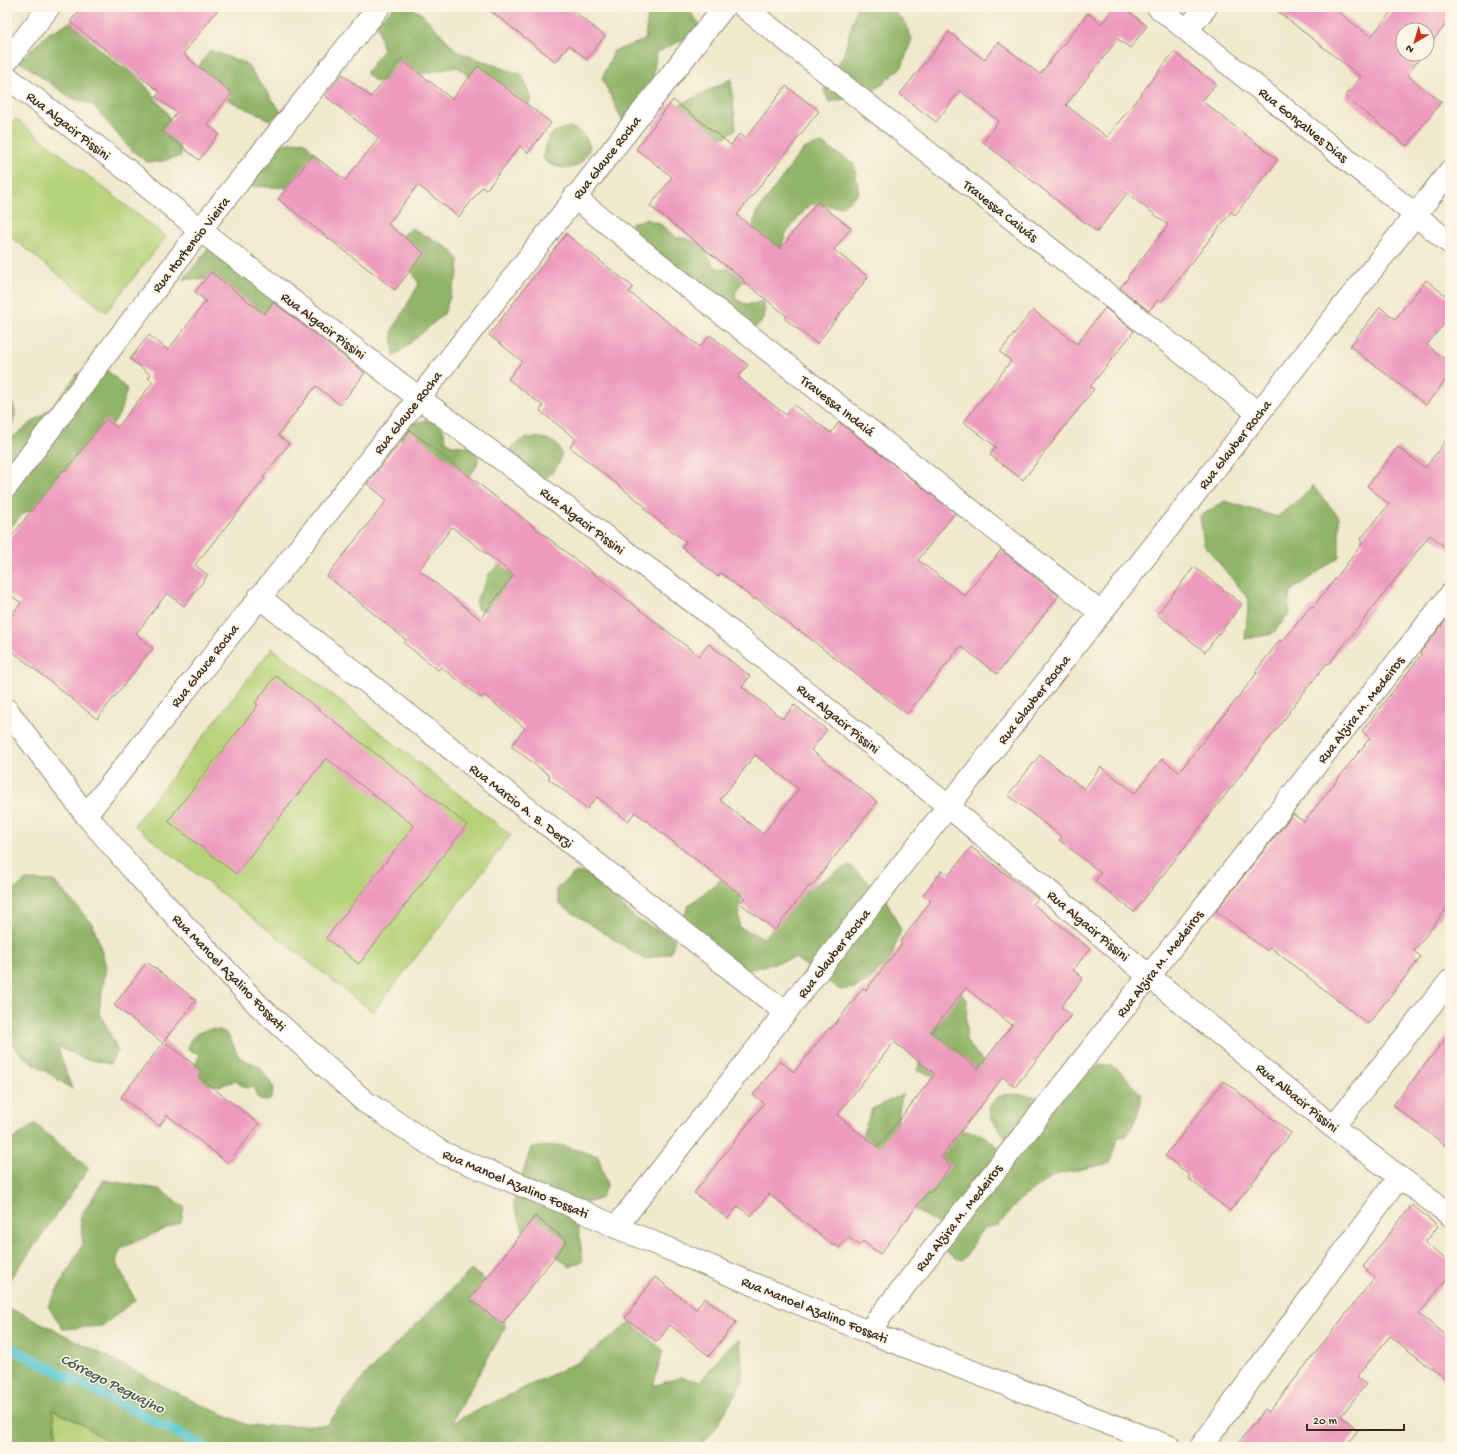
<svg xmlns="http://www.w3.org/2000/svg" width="1457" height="1454" font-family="'Gochi Hand',sans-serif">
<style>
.green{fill:#b6d278;stroke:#787e4b}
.forest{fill:#90b468;stroke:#666f43}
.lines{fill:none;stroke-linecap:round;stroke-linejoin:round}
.stream{stroke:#5cc9d0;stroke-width:10}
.building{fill:#ed9abd;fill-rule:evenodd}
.street-casing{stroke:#968a76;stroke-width:24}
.secondary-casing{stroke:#968a76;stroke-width:24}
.street{stroke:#fff;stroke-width:22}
.secondary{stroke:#fff;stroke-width:22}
.labels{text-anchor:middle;stroke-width:3;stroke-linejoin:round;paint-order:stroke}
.street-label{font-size:14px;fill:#3b2a1e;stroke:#fcf5e5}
.water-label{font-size:15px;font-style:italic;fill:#455a53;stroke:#fcf5e5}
</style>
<rect width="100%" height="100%" fill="#fcf5e5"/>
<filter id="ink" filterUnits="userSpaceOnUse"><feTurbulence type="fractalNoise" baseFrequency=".025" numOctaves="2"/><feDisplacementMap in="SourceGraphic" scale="8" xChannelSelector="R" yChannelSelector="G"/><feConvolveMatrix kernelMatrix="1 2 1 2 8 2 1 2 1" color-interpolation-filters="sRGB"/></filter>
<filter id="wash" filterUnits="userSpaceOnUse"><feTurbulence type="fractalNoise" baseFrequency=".012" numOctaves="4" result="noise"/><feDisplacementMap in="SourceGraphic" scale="16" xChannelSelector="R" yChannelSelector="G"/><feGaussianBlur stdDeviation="0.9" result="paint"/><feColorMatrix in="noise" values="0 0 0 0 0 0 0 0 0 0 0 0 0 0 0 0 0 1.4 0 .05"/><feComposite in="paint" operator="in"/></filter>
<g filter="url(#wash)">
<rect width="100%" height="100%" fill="#f0e9cd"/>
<g class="green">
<path d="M 16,119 L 166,237 L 106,312 L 7,234 L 7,130 Z"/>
<path d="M 272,648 L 511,835 L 373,1012 L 134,825 Z"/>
<path d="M 52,1410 L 80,1423 L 116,1447 L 58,1447 Z"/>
</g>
<g class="forest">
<path d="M 395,7 L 407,7 L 421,13 L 458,52 L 522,75 L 532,99 L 525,110 L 500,107 L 458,67 L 376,82 L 366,73 L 383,50 L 377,22 Z"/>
<path d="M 664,7 L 686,7 L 704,29 L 656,53 L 651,97 L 623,122 L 602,78 L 614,51 L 645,40 L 648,13 Z"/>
<path d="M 857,7 L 891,7 L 906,24 L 912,39 L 902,67 L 870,94 L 829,102 L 824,90 L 844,53 Z"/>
<path d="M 70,22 L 109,57 L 141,80 L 167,113 L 178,137 L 181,156 L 159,162 L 147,162 L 130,149 L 92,104 L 71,98 L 19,61 L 49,33 Z"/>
<path d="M 210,50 L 247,64 L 282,113 L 270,120 L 189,81 Z"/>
<path d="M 731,79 L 736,129 L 725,137 L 695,132 L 674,108 Z"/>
<path d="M 570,127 C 581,131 586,136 590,147 C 579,171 571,172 547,163 L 543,158 C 546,138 549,131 570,127 Z"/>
<path d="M 304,141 L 322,162 L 319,189 L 244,186 L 256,148 Z"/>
<path d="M 821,143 L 854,164 L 859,193 L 841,207 L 810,204 L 786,233 L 776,263 L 747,247 L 757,212 L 803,149 Z"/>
<path d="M 646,219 L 660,224 L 677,238 L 684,238 L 698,243 L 704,248 L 714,266 L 721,269 L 735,269 L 744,280 L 736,291 L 735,298 C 744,305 751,306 762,301 L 765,308 C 762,326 762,325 744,330 L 626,231 L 632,223 Z"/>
<path d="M 412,228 L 450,249 L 459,260 L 458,274 L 444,314 L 394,357 L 392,331 L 419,284 L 408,265 L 391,244 Z"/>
<path d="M 210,246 L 279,298 L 272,310 L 260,316 L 219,279 L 184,279 Z"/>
<path d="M 106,369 L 127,389 L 119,415 L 77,471 L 48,502 L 23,514 L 7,531 L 8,441 L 53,406 L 77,374 Z"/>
<path d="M 7,397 C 19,406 16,421 7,430 Z"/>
<path d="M 428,420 C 443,424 443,428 446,441 L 452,445 L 473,447 C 483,459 476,472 464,480 L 402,442 L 400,435 L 408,424 Z"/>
<path d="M 527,438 C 534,438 542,437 549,440 C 571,449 559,469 545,479 L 509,465 C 510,450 511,443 527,438 Z"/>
<path d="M 1312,485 L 1339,517 L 1339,557 L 1291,591 L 1288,604 L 1290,613 L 1272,634 L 1245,639 L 1249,599 L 1204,545 L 1200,516 L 1225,501 L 1277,517 L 1310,490 Z"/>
<path d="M 499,565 L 506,565 L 513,568 C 512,586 502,597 491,610 L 484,611 L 477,609 C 474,592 486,590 488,575 Z"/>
<path d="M 749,856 L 740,903 L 739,927 L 764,938 L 802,894 L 811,887 L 849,865 L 883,894 L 901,930 L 891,958 L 868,982 L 856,988 L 840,990 L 795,958 L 744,971 L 683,920 L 688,906 Z"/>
<path d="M 576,872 L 590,875 L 636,919 L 675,939 L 671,953 L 644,959 L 559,904 L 556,889 Z"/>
<path d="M 26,880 L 54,881 L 93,925 L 98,939 L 106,967 L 99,1011 L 118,1051 L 110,1064 L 82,1058 L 57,1046 L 72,1089 L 23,1056 L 7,1038 L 7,896 Z"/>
<path d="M 945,979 L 967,999 L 966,1041 L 993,1074 L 935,1076 L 917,1071 Z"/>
<path d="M 211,1029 L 220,1030 L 226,1033 L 231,1040 L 239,1057 L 260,1067 L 274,1088 L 271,1099 L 267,1101 L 260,1100 C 255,1096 256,1090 252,1086 L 246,1088 L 235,1081 L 220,1086 L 203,1083 L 197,1080 L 193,1068 L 200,1055 L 198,1053 L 194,1052 L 188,1049 C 188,1036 200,1031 211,1029 Z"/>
<path d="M 1099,1065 C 1118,1062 1131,1083 1141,1095 C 1143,1101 1132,1131 1127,1135 C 1125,1136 1121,1137 1118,1137 L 1110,1163 L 1054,1175 L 1018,1201 L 999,1225 C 971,1227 979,1246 962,1260 L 955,1258 L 944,1250 L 942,1229 L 937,1223 L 913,1209 L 942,1131 C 954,1131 968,1130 980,1134 C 992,1140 1002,1151 1011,1161 L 1008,1141 L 991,1118 L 989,1107 C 992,1104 994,1099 998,1097 C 1006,1092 1031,1095 1040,1098 L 1076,1082 Z"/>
<path d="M 902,1094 L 895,1135 L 850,1184 L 855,1155 L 872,1109 Z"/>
<path d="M 35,1124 L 89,1168 L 30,1252 L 7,1283 L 7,1143 Z"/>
<path d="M 560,1145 L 598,1156 L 607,1185 L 600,1199 L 575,1206 L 583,1261 L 570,1267 L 523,1230 L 513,1203 L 531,1148 Z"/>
<path d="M 104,1180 L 159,1189 L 184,1207 L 181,1222 L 121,1248 L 116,1261 L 135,1300 L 102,1326 L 63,1329 L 48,1306 L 83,1244 L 80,1217 Z"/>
<path d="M 471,1270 L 502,1291 L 505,1328 L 451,1423 L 578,1362 L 630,1323 L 663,1350 L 653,1386 L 681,1377 L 700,1382 L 727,1348 L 740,1340 L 743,1381 L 714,1431 L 698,1447 L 116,1447 L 80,1423 L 53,1410 L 58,1447 L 7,1447 L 7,1309 L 22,1313 L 197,1403 L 250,1426 L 327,1425 L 366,1374 Z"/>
</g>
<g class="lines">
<path class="stream" d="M 7,1346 L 205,1447"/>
</g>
<g id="blocks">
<g class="building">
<path d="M 82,7 L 220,7 L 183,54 L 232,93 L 207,124 L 219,134 L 199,160 L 162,131 L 177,113 L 156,97 L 160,92 L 70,22 Z"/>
<path d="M 486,7 L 568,7 L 605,36 L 587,59 L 569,45 L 556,62 Z"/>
<path d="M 1114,7 L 1123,7 L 1147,26 L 1130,48 L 1118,39 L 1066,105 L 1107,137 L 1174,52 L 1216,84 L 1202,101 L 1278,160 L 1235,215 L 1231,212 L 1161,302 L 1158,300 L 1149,311 L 1120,288 L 1129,277 L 1128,276 L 1168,225 L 1127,193 L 1097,232 L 983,142 L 999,121 L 960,91 L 936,122 L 900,94 L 949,32 L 984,60 L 998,42 L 1040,74 L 1088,13 L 1101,24 Z"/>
<path d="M 1272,7 L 1332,7 L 1371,37 L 1395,7 L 1450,7 L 1450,19 L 1427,48 L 1427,30 L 1403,30 L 1403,54 L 1423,54 L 1407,75 L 1441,102 L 1407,146 L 1345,97 L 1361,77 Z"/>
<path d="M 401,59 L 452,99 L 478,66 L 551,123 L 528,153 L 520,146 L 486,190 L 482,187 L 459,217 L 418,185 L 388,224 L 424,253 L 395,290 L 278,199 L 313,155 L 345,180 L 379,138 L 325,96 L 342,74 L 371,97 Z"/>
<path d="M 786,86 L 819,111 L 737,215 L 780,249 L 817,202 L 851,228 L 834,250 L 868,277 L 817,344 L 785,319 L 787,316 L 743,281 L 744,280 L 650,206 L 672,177 L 636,149 L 673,100 L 731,145 L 739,134 L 745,139 Z"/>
<path d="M 566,234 L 633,287 L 629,292 L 700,347 L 710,335 L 748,365 L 738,377 L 786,415 L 794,405 L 831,433 L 839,422 L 955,513 L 918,560 L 965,596 L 1001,550 L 1059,596 L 997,674 L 961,646 L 907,714 L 799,630 L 798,631 L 756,598 L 755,600 L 721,573 L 718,577 L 682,547 L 686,542 L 644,509 L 646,507 L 570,447 L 576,439 L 540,411 L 543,406 L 508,379 L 522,361 L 489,335 Z"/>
<path d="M 211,272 L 264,314 L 273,302 L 365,373 L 340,405 L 316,386 L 278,435 L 289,444 L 263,477 L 265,478 L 195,565 L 208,575 L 184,606 L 167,593 L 136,634 L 153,648 L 97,719 L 7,647 L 7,621 L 21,603 L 7,592 L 7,542 L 63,470 L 65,471 L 106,419 L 117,428 L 153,382 L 148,378 L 151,375 L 130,359 L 149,335 L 168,350 L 206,301 L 195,292 Z"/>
<path d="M 1426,280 L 1450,299 L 1450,316 L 1427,345 L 1450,363 L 1450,374 L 1426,405 L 1350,346 L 1380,307 L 1395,319 Z"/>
<path d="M 1105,308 L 1134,331 L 1090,387 L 1094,389 L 1023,480 L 990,455 L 996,447 L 964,422 L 1011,361 L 1000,352 L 1033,310 L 1077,344 Z"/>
<path d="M 410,430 L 699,656 L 709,644 L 750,676 L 742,687 L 783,719 L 794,705 L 827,730 L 811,750 L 877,802 L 811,887 L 809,886 L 775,930 L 740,903 L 745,898 L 635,812 L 628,821 L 597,797 L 587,809 L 548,778 L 550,776 L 511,746 L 525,728 L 484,695 L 481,698 L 441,667 L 438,670 L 404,643 L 406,640 L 327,576 L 387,500 L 367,484 ZM 452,527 L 514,575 L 480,619 L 419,570 ZM 755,755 L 799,789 L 763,834 L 720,800 Z"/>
<path d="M 1450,435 L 1450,551 L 1430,535 L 1329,664 L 1327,663 L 1289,711 L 1290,712 L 1134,912 L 1095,881 L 1101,873 L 1059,840 L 1062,837 L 1008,795 L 1040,755 L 1084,789 L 1101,767 L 1135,793 L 1162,759 L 1179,772 L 1257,673 L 1255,672 L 1280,640 L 1282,642 L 1311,606 L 1313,607 L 1363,543 L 1360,540 L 1389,504 L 1367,486 L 1398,447 L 1425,468 Z"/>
<path d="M 1194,567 L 1242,604 L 1205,652 L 1157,614 Z"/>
<path d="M 1450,615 L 1450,904 L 1414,951 L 1421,957 L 1368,1024 L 1270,947 L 1267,951 L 1216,911 L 1293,814 L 1304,822 L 1370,738 L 1362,731 L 1422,654 L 1420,653 Z"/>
<path d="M 276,676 L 467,825 L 359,964 L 326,938 L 414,826 L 326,758 L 236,874 L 168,821 L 258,705 L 255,703 Z"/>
<path d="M 971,847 L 1038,899 L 1033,904 L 1090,949 L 1073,970 L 1083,978 L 1061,1007 L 1071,1015 L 1015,1087 L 1003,1077 L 941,1157 L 951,1166 L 930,1193 L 928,1192 L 880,1254 L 863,1241 L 859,1245 L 848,1237 L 839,1248 L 835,1245 L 834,1246 L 769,1194 L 751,1216 L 738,1206 L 728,1219 L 694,1193 L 764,1103 L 753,1095 L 780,1061 L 794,1072 L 829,1028 L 831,1029 L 863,988 L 866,990 L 902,944 L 900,942 L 931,901 L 923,895 L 942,870 L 949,875 ZM 966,988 L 1012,1025 L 978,1069 L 931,1032 ZM 894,1042 L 935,1074 L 878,1147 L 837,1115 Z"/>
<path d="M 147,962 L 196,1000 L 164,1041 L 202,1071 L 198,1076 L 259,1124 L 228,1163 L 167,1115 L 159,1126 L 121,1097 L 163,1043 L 114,1005 Z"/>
<path d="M 1450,1033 L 1450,1149 L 1393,1105 Z"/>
<path d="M 1224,1081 L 1291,1133 L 1230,1211 L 1188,1178 L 1190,1175 L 1165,1156 Z"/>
<path d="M 1412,1205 L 1438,1226 L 1425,1243 L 1450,1263 L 1450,1275 L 1419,1314 L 1450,1338 L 1450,1383 L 1390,1336 L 1357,1377 L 1366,1384 L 1341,1416 L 1358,1430 L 1345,1447 L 1235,1447 L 1265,1409 L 1269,1412 L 1375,1277 L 1363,1267 Z"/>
<path d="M 535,1216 L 567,1241 L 502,1324 L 470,1299 Z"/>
<path d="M 655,1277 L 696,1309 L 705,1298 L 736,1322 L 709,1356 L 670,1325 L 657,1342 L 625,1318 Z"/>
</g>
</g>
</g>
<g filter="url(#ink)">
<use href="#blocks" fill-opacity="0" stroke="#968a76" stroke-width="1"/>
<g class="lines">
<defs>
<g id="street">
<path d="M 744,7 L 1258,413"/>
<path d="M 1158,7 L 1450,243"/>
<path d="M 1187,30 L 1206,7"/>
<path d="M 574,197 L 1101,613"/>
<path d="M 7,486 L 200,230 L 379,7"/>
<path d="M 259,597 L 786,1013"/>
<path d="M 7,710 L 86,815 L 135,872 L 258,1005 L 364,1101 L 443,1153 L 565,1203 L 616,1227 L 868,1332 L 1170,1447"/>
<path d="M 86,815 L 419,398 L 724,7"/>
<path d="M 1333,1127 L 1450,981"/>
<path d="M 616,1227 L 1450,171"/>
<path d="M 868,1332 L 1450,595"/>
<path d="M 1201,1447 L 1399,1177"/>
</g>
<g id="secondary">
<path d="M 7,61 L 49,7"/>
<path d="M 7,77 L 131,173 L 200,230 L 419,398 L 704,610 L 948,806 L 1149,976 L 1333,1127 L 1450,1215"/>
</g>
</defs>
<use href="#street" class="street-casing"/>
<use href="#secondary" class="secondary-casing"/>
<use href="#street" class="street"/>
<use href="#secondary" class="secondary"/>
</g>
</g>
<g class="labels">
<g class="street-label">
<text transform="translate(1304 124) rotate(39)" y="5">Rua Gonçalves Dias</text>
<text transform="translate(69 125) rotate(38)" y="5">Rua Algacir Pissini</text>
<text transform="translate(606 157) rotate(-52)" y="5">Rua Glauce Rocha</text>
<text transform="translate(1001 210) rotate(38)" y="5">Travessa Caiuás</text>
<text transform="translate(190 244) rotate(-52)" y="5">Rua Hortencio Vieira</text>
<text transform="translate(324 325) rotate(37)" y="5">Rua Algacir Pissini</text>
<text transform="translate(838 405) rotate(38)" y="5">Travessa Indaiá</text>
<text transform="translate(407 412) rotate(-52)" y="5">Rua Glauce Rocha</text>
<text transform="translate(1234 444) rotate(-52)" y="5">Rua Glauber Rocha</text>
<text transform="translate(583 520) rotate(37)" y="5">Rua Algacir Pissini</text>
<text transform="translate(204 665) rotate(-52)" y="5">Rua Glauce Rocha</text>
<text transform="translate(1033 699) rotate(-52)" y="5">Rua Glauber Rocha</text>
<text transform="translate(1360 709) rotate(-52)" y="5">Rua Alzira M. Medeiros</text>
<text transform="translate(839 718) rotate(39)" y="5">Rua Algacir Pissini</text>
<text transform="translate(522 805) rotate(38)" y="5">Rua Marcio A. B. Derzi</text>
<text transform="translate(1089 925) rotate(40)" y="5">Rua Algacir Pissini</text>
<text transform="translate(833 953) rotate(-52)" y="5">Rua Glauber Rocha</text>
<text transform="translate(1159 963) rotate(-52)" y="5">Rua Alzira M. Medeiros</text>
<text transform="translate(230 972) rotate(46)" y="5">Rua Manoel Azalino Fossati</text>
<text transform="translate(1298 1097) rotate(39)" y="5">Rua Albacir Pissini</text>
<text transform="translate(516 1183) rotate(23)" y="5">Rua Manoel Azalino Fossati</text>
<text transform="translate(958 1217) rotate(-52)" y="5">Rua Alzira M. Medeiros</text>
<text transform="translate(815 1309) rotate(22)" y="5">Rua Manoel Azalino Fossati</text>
</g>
<g class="water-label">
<text transform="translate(113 1383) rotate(27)" y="5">Córrego Peguajho</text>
</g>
</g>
<rect width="1457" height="1454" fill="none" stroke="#fcf5e5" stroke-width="24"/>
<g transform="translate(1415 42) rotate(218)"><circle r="19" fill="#fcf5e5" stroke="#afa495"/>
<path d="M0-3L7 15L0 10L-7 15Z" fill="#c8321e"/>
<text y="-6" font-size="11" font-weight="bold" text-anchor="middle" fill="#3b2a1e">N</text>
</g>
<path d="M1307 1424v6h97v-6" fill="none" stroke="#3b2a1e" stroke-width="2"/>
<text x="1313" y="1424" font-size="12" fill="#3b2a1e" stroke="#fcf5e5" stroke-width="3" paint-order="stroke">20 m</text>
</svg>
